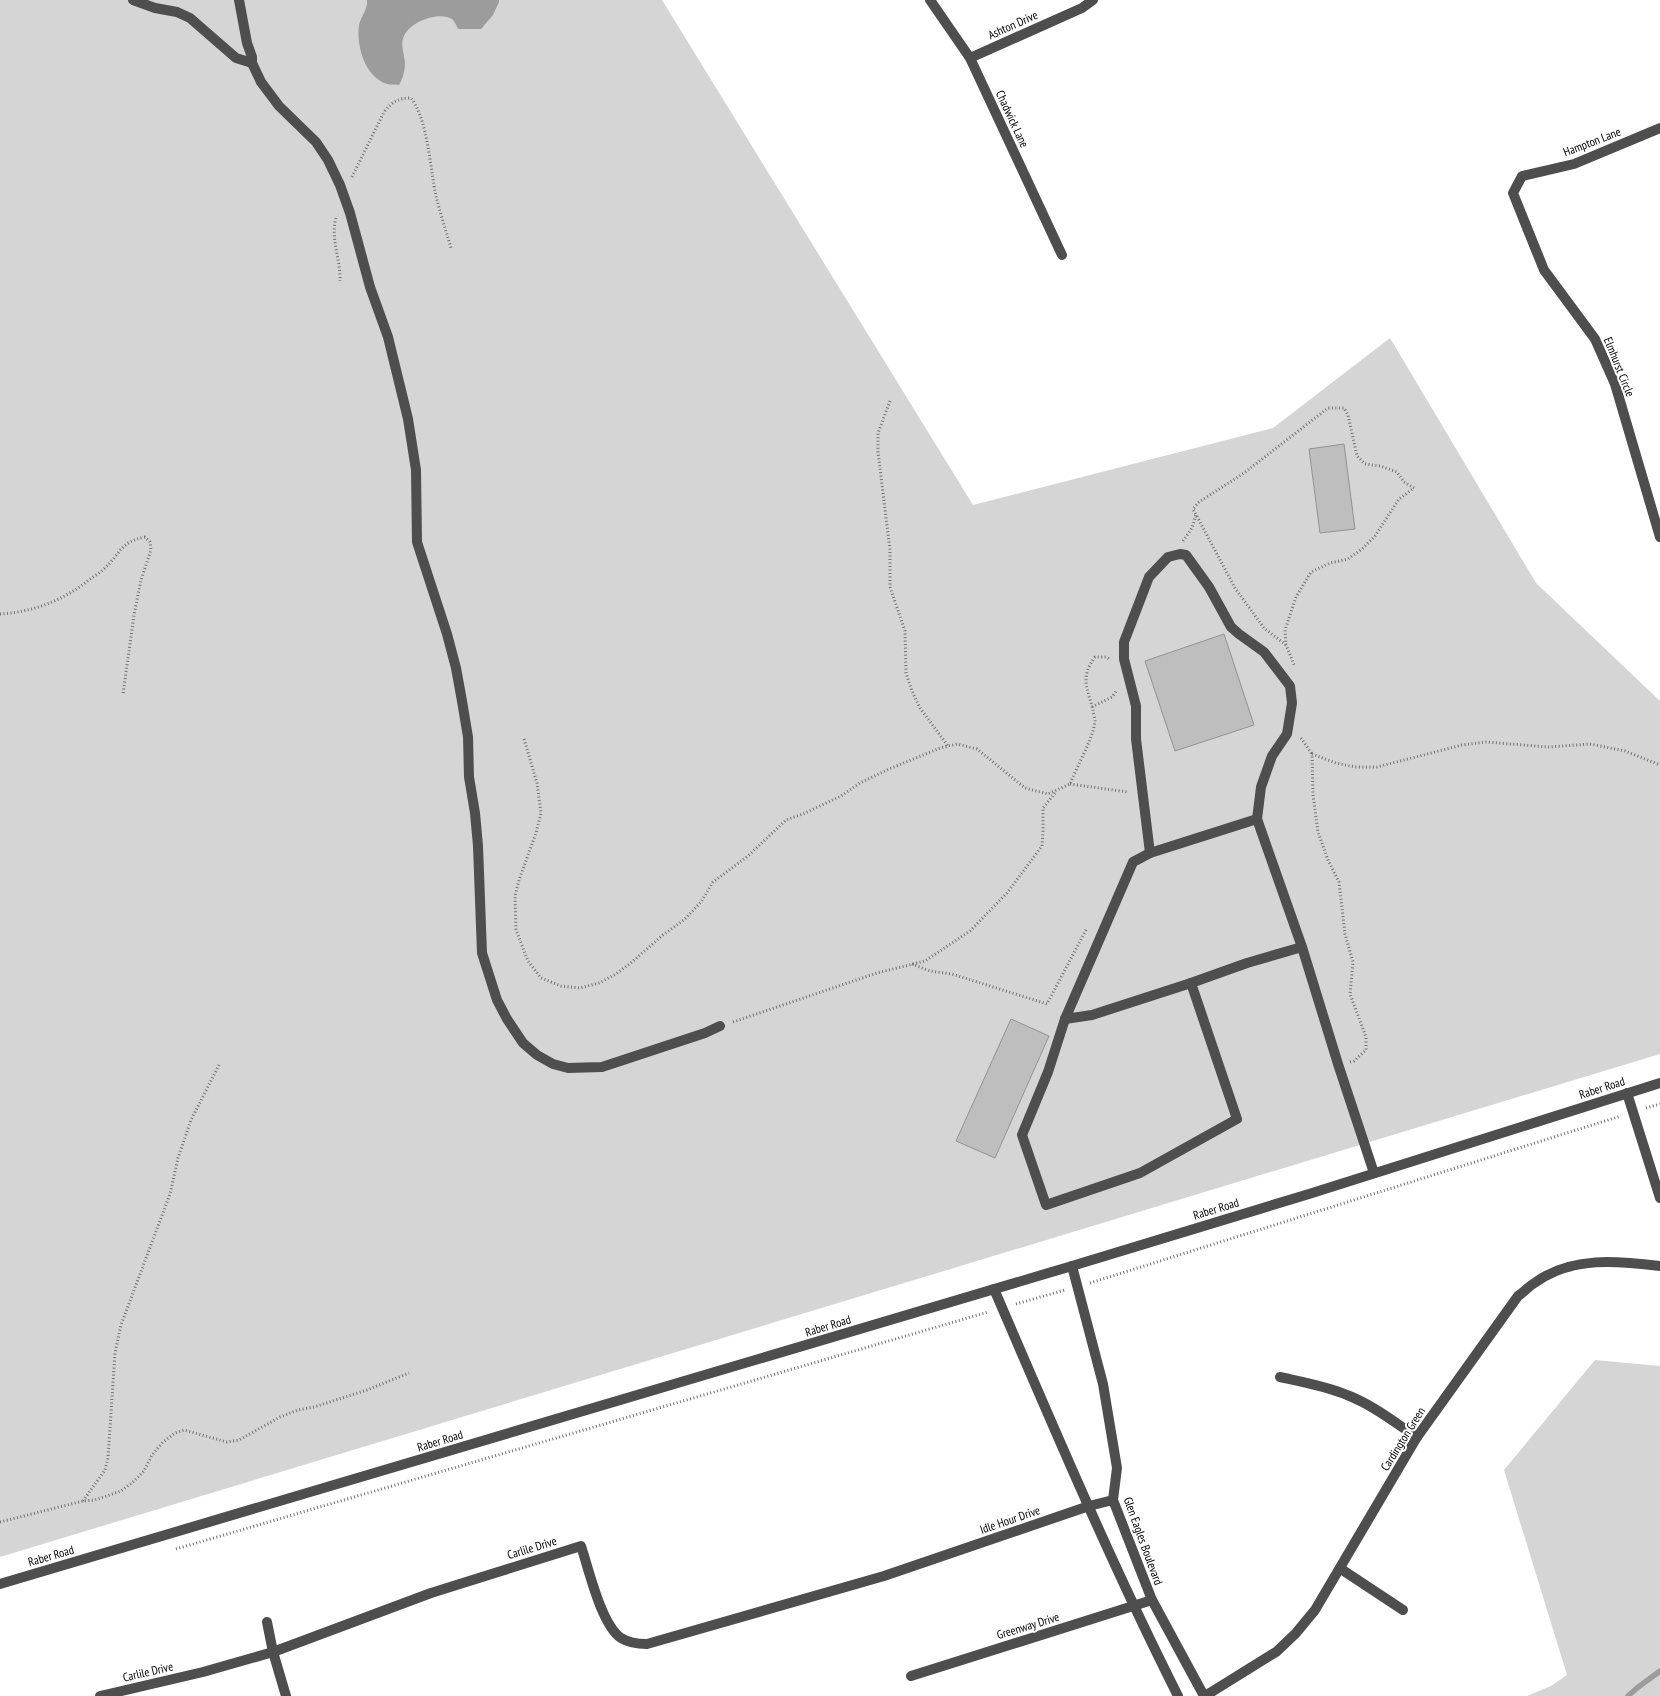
<svg xmlns="http://www.w3.org/2000/svg" width="1660" height="1696" font-family="'PT Sans Narrow',sans-serif">
<style>
.green{fill:#d5d5d5}
.water{fill:#9c9c9c}
.lines{fill:none;stroke-linecap:round;stroke-linejoin:round}
.stream{stroke:#9c9c9c;stroke-width:5.5}
.building{fill:#bebebe;stroke:#929292}
.path{stroke:#707070;stroke-width:3;stroke-dasharray:1 2.5;stroke-linecap:butt}
.service{stroke:#4e4e4e;stroke-width:10}
.minor{stroke:#4e4e4e;stroke-width:10}
.tertiary{stroke:#4e4e4e;stroke-width:10}
.labels{text-anchor:middle;stroke-width:4;stroke-linejoin:round;paint-order:stroke}
.street-label{font-size:12px;fill:#000;stroke:#fff}
</style>
<rect width="100%" height="100%" fill="#fff"/>
<g class="green">
<path d="M 0,0 L 662,0 L 973,505 L 1273,428 L 1390,338 L 1536,583 L 1660,701 L 1660,1054 L 0,1557 Z"/>
<path d="M 1595,1360 L 1660,1366 L 1660,1696 L 1527,1696 L 1551,1686 L 1567,1675 L 1504,1470 Z"/>
</g>
<path class="water" d="M 367,0 L 499,0 L 499,2 L 493,15 L 481,29 L 458,29 C 457,26 454,21 452,19 C 438,11 410,22 404,36 C 400,44 404,53 405,62 C 405,71 403,78 399,85 C 395,84 391,85 387,84 C 365,77 356,46 359,25 C 361,16 368,9 367,0 Z"/>
<g class="lines">
<path class="stream" d="M 1628,1696 L 1637,1688 L 1660,1671"/>
</g>
<g class="building">
<path d="M 1344,444 L 1355,529 L 1320,533 L 1309,449 Z"/>
<path d="M 1224,634 L 1254,725 L 1175,751 L 1145,661 Z"/>
<path d="M 1011,1019 L 1049,1036 L 995,1158 L 956,1141 Z"/>
</g>
<g class="lines">
<g class="path">
<path d="M 352,177 L 384,112 C 392,102 398,98 411,98 C 428,120 430,168 436,196 C 440,213 446,231 451,248"/>
<path d="M 336,218 C 330,239 341,260 340,281"/>
<path d="M 890,401 L 878,433 L 878,452 L 890,550 L 890,587 L 905,631 L 906,673 L 912,691 L 920,708 L 948,746"/>
<path d="M 1183,541 L 1192,528 L 1196,515"/>
<path d="M 0,614 C 33,612 62,601 89,580 C 94,576 100,573 104,569 C 121,553 120,542 145,537 L 150,542 L 151,550 L 141,580 L 134,615 L 123,694"/>
<path d="M 1286,645 L 1264,628 L 1235,588 L 1193,509 L 1199,502 L 1244,473 L 1328,408 L 1344,408 L 1348,415 L 1357,456 L 1365,464 L 1380,466 L 1397,472 L 1404,482 L 1414,488 L 1399,499 L 1375,536 L 1362,549 L 1348,559 L 1330,563 L 1311,572 L 1296,597 L 1285,630 L 1286,645 L 1295,667"/>
<path d="M 1092,707 L 1112,697 L 1117,690"/>
<path d="M 1301,738 L 1312,754"/>
<path d="M 524,739 L 537,783 L 541,813 L 536,833 L 519,880 L 515,896 L 516,930 L 528,961 L 541,978 L 561,986 L 580,988 L 599,983 L 616,974 L 632,962 L 663,935 L 685,919 L 701,902 L 713,882 L 748,856 L 786,820 L 803,814 L 841,796 L 860,783 L 889,769 L 940,748 L 957,744 L 977,749 L 1025,788 L 1048,794 L 1070,784 C 1077,766 1093,739 1095,721 C 1095,718 1093,713 1093,710 C 1087,687 1080,678 1095,657 L 1106,657 L 1111,660"/>
<path d="M 1070,784 L 1128,792"/>
<path d="M 912,964 L 930,971 L 952,974 L 1047,1004 L 1087,928"/>
<path d="M 733,1022 L 877,973 L 925,961 L 970,931 L 1007,893 L 1042,846 L 1043,833 L 1043,808 L 1056,792"/>
<path d="M 1350,1062 L 1354,1061 L 1366,1050 L 1366,1037 L 1350,994 L 1353,962 L 1345,934 L 1339,882 L 1328,860 L 1318,832 L 1313,795 L 1312,754 L 1336,763 L 1355,767 L 1377,767 L 1462,745 L 1486,742 L 1548,747 L 1590,744 L 1625,751 L 1660,765"/>
<path d="M 1646,1108 L 1660,1104"/>
<path d="M 1090,1283 L 1621,1116"/>
<path d="M 1016,1304 L 1065,1290"/>
<path d="M 83,1501 L 105,1470 L 108,1458 L 115,1353 L 121,1325 L 170,1194 L 178,1158 L 191,1120 L 219,1065"/>
<path d="M 0,1522 L 83,1501 L 95,1500 L 121,1491 L 133,1482 L 144,1471 L 152,1455 L 163,1442 L 175,1433 L 184,1430 L 227,1442 L 239,1440 L 280,1417 L 298,1410 L 314,1407 L 367,1390 L 409,1373"/>
<path d="M 176,1549 L 988,1312"/>
</g>
<g class="service">
<path d="M 133,0 L 155,8 L 177,12 L 190,18 L 236,58 L 252,63 L 252,57 L 247,43 L 239,0"/>
<path d="M 252,63 L 261,82 L 279,106 L 316,142 L 328,160 L 340,185 L 350,213 L 370,287 L 388,337 L 408,419 L 416,470 L 417,542 L 447,634 L 456,668 L 462,701 L 468,737 L 469,777 L 475,813 L 478,846 L 482,953 L 497,1000 L 507,1019 L 523,1043 L 537,1055 L 553,1064 L 568,1068 L 602,1067 L 705,1033 L 720,1026"/>
<path d="M 1150,853 L 1136,739 L 1136,706 L 1124,659 L 1124,642 L 1149,577 L 1168,557 L 1180,554 L 1186,555 L 1209,587 L 1231,627 L 1239,634 L 1264,652 L 1290,686 L 1292,703 L 1287,734 L 1272,756 L 1261,787 L 1257,819"/>
<path d="M 1302,947 L 1247,963 L 1191,983 L 1237,1119 L 1140,1173 L 1046,1205 L 1022,1135 L 1048,1072 L 1065,1019 L 1133,862 L 1150,853 L 1257,819 L 1302,947 L 1338,1064 L 1374,1173"/>
<path d="M 1065,1019 L 1092,1015 L 1191,983"/>
<path d="M 1627,1093 L 1660,1198"/>
<path d="M 1280,1377 C 1303,1382 1326,1386 1347,1395 C 1373,1405 1394,1422 1417,1437"/>
<path d="M 1341,1569 L 1403,1610"/>
<path d="M 267,1622 L 273,1652 L 286,1696"/>
<path d="M 911,1676 L 1152,1600"/>
<path d="M 100,1696 L 203,1672 L 273,1652 L 431,1593 L 581,1546 C 589,1570 601,1624 621,1638 C 629,1643 638,1644 647,1644 L 884,1576 L 1089,1506 L 1113,1500"/>
<path d="M 1205,1696 L 1276,1652 L 1296,1633 L 1315,1610 L 1417,1437 L 1518,1296 C 1524,1292 1529,1286 1536,1282 C 1572,1256 1618,1261 1660,1266"/>
</g>
<g class="minor">
<path d="M 930,0 L 970,58 L 1062,255"/>
<path d="M 970,58 L 1082,8 L 1093,0"/>
<path d="M 1660,128 L 1574,164 L 1522,176 L 1513,193 L 1544,270 L 1595,339 L 1615,384 L 1660,537"/>
<path d="M 1072,1266 L 1103,1384 L 1117,1468 L 1113,1500 L 1152,1600 L 1204,1696"/>
<path d="M 994,1289 C 1053,1426 1111,1563 1178,1696"/>
</g>
<path class="tertiary" d="M 0,1584 L 1072,1266 L 1309,1194 L 1660,1083"/>
</g>
<g class="labels">
<g class="street-label">
<text transform="translate(1013 25) rotate(-24)" y="4">Ashton Drive</text>
<text transform="translate(1012 119) rotate(65)" y="4">Chadwick Lane</text>
<text transform="translate(1592 142) rotate(-21)" y="4">Hampton Lane</text>
<text transform="translate(1619 367) rotate(68)" y="4">Elmhurst Circle</text>
<text transform="translate(1602 1088) rotate(-18)" y="4">Raber Road</text>
<text transform="translate(1216 1209) rotate(-17)" y="4">Raber Road</text>
<text transform="translate(828 1326) rotate(-17)" y="4">Raber Road</text>
<text transform="translate(1403 1439) rotate(-58)" y="4">Cardington Green</text>
<text transform="translate(440 1441) rotate(-17)" y="4">Raber Road</text>
<text transform="translate(1010 1520) rotate(-19)" y="4">Idle Hour Drive</text>
<text transform="translate(1143 1541) rotate(70)" y="4">Glen Eagles Boulevard</text>
<text transform="translate(532 1548) rotate(-17)" y="4">Carlile Drive</text>
<text transform="translate(51 1556) rotate(-16)" y="4">Raber Road</text>
<text transform="translate(1028 1626) rotate(-17)" y="4">Greenway Drive</text>
<text transform="translate(148 1672) rotate(-13)" y="4">Carlile Drive</text>
</g>
</g>
</svg>
